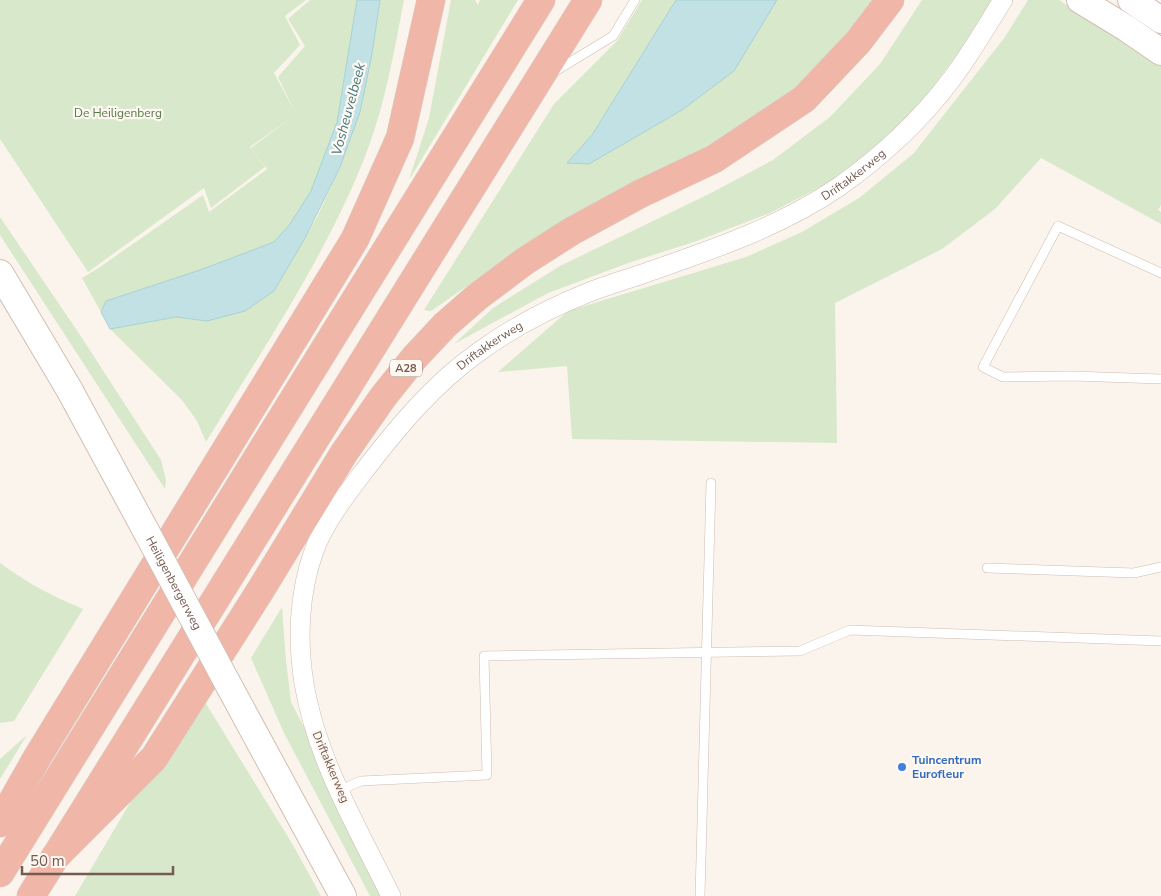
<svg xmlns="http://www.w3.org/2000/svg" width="1161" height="896" font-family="'Nunito Sans',sans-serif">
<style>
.green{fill:#d8e8ca}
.water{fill:#c1e1e4;stroke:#a8d1d5}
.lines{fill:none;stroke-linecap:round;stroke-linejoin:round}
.lane-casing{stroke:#cdbcb2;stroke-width:10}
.street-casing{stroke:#cdbcb2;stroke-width:20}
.secondary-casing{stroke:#d2beb2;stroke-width:28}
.highway-casing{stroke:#d8d1ce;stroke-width:29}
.lane{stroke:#fff;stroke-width:9}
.street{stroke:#fff;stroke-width:19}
.secondary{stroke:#fff;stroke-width:26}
.highway{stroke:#f0b7a8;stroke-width:28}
.secondary-bridge-casing{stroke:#d2beb2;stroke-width:28;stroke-linecap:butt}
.secondary-bridge{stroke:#fff;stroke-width:26}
.shop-dot{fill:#3f7fe0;stroke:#fef8f2;stroke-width:2}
.labels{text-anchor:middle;stroke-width:4.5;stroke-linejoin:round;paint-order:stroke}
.shield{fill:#fef8f2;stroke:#9e8a81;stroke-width:1}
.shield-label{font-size:11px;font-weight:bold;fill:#755b50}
.park-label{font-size:12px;fill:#5a7949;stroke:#fef8f2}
.street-label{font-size:12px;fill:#755b50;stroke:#fef8f2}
.shop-label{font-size:12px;font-weight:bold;fill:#366cbe;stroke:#fef8f2;text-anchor:start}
.water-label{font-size:14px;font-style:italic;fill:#47797f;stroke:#fef8f2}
</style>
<rect width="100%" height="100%" fill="#fbf4ec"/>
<g class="green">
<path d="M 0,0 L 306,0 L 285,16 L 300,45 L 274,73 L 296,114 L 278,77 L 305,46 L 288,19 L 310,0 L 357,0 L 337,122 L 311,191 L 290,224 L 274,242 L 200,270 L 106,301 L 101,312 L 82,278 L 100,267 L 203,195 L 209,212 L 267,169 L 251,148 L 292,117 L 250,147 L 265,167 L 211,208 L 204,188 L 88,272 L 0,139 Z"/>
<path d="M 380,0 L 404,0 C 394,52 385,105 366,154 C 326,257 263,348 206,442 L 197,421 L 182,400 L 110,329 L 176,317 L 207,321 L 284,272 L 304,240 L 318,215 L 340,167 L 360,112 L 372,54 Z"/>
<path d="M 451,0 L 475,0 L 478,5 L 480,0 L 518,0 L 409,180 L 429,118 Z"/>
<path d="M 642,0 L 676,0 L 592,135 L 568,163 L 589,164 L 682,110 L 734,71 L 777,0 L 884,0 L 835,60 L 727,142 L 508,258 L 431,311 L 424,310 L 554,104 L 617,41 Z"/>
<path d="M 922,0 L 992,0 L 961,49 L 918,107 L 874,149 L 826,184 L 770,213 L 697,241 L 631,262 L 548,293 L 454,344 L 493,308 L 560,266 L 711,193 L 773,160 L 830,117 L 880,64 Z"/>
<path d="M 1028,0 L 1059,0 L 1161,66 L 1161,205 L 1158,210 L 1161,212 L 1161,224 L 1041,158 L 995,209 L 942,249 L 835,303 L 837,443 L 572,439 L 567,366 L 498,372 L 568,311 L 746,257 L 802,232 L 859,198 L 913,154 L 1005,37 Z"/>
<path d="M 0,217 L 80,335 L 161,460 L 166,480 L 165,489 L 0,235 Z"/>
<path d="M 0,563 C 27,583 52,596 83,609 L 14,721 L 0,723 Z"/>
<path d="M 282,607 L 286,661 L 291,702 L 322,762 L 384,896 L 370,896 L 284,733 L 251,658 Z"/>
<path d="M 197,689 L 293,845 L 321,896 L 75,896 Z"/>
<path d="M 27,735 L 0,779 L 0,759 Z"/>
</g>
<g class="water">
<path d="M 357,0 L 380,0 L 372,54 L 360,112 L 340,167 L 304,240 L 274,291 L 245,311 L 207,321 L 176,317 L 110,329 L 101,312 L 106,301 L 200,270 L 274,242 L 290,224 L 311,191 L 337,122 Z"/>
<path d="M 676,0 L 777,0 L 734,71 L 682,110 L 589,164 L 567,163 L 592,135 Z"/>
</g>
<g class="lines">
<defs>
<g id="lane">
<path d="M 554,72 L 613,36 L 635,0"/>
<path d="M 1161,273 L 1058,226 L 983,367 L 1003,377 L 1072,376 L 1161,379"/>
<path d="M 987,568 L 1134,573 L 1161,567"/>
<path d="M 340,790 L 361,781 L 487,775 L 484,656 L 800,651 L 850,630 L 1161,641"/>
<path d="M 700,896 L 711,483"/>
</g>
<g id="street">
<path id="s1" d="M 391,896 C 358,829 316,758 304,683 C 297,640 299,592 314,551 C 323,525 345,496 361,475 C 396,429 433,384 480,351 C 513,327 550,308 587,293 C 607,285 628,279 648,272 C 714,249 782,226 840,186 C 882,156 920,121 951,80 C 970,55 986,27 1003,0"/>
</g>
<g id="secondary">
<path d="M 1080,0 L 1126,28 L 1161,52"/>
<path d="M 1131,0 L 1161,20"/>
<path d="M 0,273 L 69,389 L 146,531"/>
<path d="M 228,684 L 343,896"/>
</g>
<g id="highway">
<path d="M 0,823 L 38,756 L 355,239 L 400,138 L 431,0"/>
<path d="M 55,857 L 154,758 L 260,591 L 344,453 L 383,397 L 415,357 L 445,325 L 477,297 L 525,261 L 572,231 L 640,194 L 714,159 L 804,99 L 858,42 L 890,0"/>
<path d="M 0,873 L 541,0"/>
<path d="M 31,896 L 588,0"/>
</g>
</defs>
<use href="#lane" class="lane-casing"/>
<use href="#street" class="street-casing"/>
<use href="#secondary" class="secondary-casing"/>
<use href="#highway" class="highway-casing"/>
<use href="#lane" class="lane"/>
<use href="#street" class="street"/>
<use href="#secondary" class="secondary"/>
<use href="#highway" class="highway"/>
<defs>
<g id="secondary-bridge">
<path id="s2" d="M 146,531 L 228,684"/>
</g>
</defs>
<use href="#secondary-bridge" class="secondary-bridge-casing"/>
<use href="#secondary-bridge" class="secondary-bridge"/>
</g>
<circle class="shop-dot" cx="902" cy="767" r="5"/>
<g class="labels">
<rect class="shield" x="390" y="359.5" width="32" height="17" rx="4"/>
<g class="shield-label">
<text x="406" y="372">A28</text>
</g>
<g class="park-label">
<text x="118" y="117">De Heiligenberg</text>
</g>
<g class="street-label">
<text dy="4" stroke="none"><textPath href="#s1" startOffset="1042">Driftakkerweg</textPath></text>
<text dy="4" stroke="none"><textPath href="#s1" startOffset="638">Driftakkerweg</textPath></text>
<text dy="4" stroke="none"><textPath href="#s2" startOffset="59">Heiligenbergerweg</textPath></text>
<text transform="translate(331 767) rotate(67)" y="4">Driftakkerweg</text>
</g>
<g class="shop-label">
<text x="912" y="764">Tuincentrum<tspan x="912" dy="14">Eurofleur</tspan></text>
</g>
<g class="water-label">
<text transform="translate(348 109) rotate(-75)" y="5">Vosheuvelbeek</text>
</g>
</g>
<path d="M22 866v8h151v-8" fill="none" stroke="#755b50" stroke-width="2.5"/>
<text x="30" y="866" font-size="15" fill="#755b50" stroke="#fef8f2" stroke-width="4" paint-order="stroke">50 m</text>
</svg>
